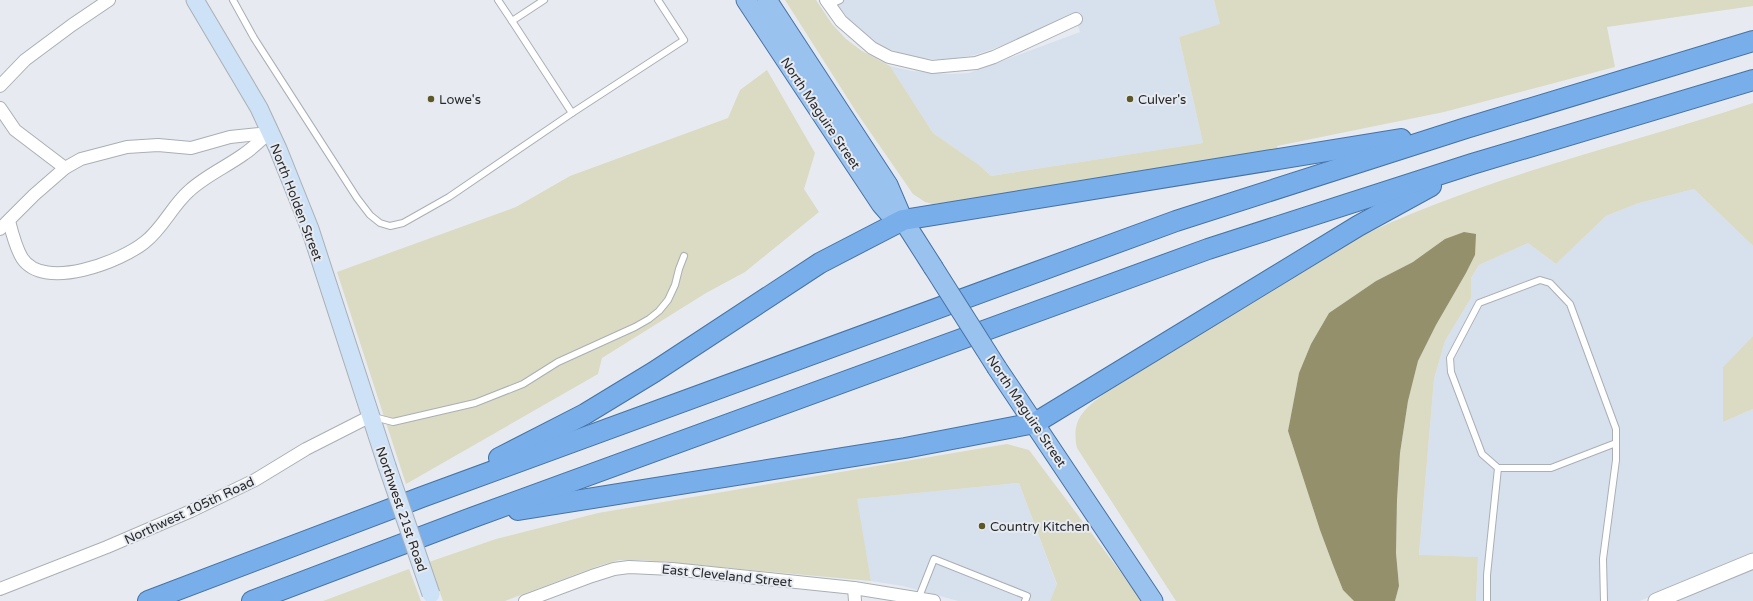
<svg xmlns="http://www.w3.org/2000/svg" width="1753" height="601" font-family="'Varela Round',sans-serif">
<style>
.built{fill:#d7e1ed}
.green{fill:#dbdac2}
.water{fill:#93906b}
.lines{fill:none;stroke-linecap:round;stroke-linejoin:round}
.service-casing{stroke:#aaafb4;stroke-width:8}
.minor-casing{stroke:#aaafb4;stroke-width:14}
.tertiary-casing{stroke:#aaafb4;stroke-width:17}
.secondary-casing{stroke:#aaafb4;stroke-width:19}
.primary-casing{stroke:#4672a4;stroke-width:21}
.trunk-casing{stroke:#4672a4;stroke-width:22}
.service{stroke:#fff;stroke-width:6}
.minor{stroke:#fff;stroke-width:12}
.tertiary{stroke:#fff;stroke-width:15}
.secondary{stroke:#cde1f7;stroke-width:17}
.primary{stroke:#9ac2ef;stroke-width:19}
.trunk{stroke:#78aeea;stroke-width:20}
.secondary-bridge-casing{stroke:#aaafb4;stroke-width:19;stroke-linecap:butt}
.primary-bridge-casing{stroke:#4672a4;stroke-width:21;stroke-linecap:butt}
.secondary-bridge{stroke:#cde1f7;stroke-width:17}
.primary-bridge{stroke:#9ac2ef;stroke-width:19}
.poi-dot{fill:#5c5724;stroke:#e7ebf1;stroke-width:1.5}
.labels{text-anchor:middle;stroke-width:4;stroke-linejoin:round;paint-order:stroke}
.poi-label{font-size:13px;fill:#27292b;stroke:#e7ebf1;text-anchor:start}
.street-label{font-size:13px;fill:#27292b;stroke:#e7ebf1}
</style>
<rect width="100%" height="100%" fill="#e7ebf1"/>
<g class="built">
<path d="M 834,0 L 1214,0 L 1221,24 L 1179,37 L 1203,143 L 991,176 L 979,165 L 933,133 L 890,66 L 912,71 L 949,74 L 969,73 L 1080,32 L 1074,14 L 1002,46 L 975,55 L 950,59 L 932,59 L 908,56 L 884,47 L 868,37 L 851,22 Z"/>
<path d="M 1694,189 L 1753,246 L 1753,336 L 1723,367 L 1723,422 L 1753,409 L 1753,552 L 1640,601 L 1476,601 L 1478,557 L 1419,556 L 1434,379 L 1445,341 L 1471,298 L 1471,278 L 1479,265 L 1528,243 L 1556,264 L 1606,216 L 1639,203 Z"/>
<path d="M 1019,483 L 1057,585 L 1050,601 L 958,601 L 903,586 L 871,581 L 856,499 Z"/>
<path d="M 1753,561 L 1753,601 L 1656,601 Z"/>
</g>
<g class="green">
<path d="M 785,0 L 816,0 L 832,24 L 846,39 L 862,51 L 890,66 L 933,133 L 979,165 L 991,176 L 1203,143 L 1179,37 L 1220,24 L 1214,0 L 1753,0 L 1753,6 L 1607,27 L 1615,67 L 1444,112 L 1277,146 L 1280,152 L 1087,183 L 933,204 L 925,202 L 913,194 L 857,113 Z"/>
<path d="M 767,70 L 815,153 L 804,189 L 819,212 L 745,272 L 706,293 L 602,358 L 598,374 L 406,484 L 337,272 L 516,207 L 570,176 L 728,118 L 740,90 Z"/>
<path d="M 1753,103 L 1753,246 L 1694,189 L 1639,203 L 1606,216 L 1556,264 L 1528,243 L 1479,265 L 1471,278 L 1471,298 L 1445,341 L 1434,379 L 1419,555 L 1478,557 L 1476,601 L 1395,601 L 1399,586 L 1396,553 L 1397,500 L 1400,453 L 1408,401 L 1418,361 L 1436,325 L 1466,273 L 1475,255 L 1475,234 L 1413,262 L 1376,281 L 1329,313 L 1311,344 L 1299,373 L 1288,431 L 1320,530 L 1333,565 L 1343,590 L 1354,601 L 1176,601 L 1077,448 C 1071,420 1083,410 1104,394 L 1345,244 C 1474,179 1617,148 1753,103 Z"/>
<path d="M 1753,336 L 1753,409 L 1723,422 L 1723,367 Z"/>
<path d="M 1007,444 L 1029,450 L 1134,590 L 1141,601 L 1050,601 L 1057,584 L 1019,483 L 857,499 L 871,581 L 643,560 L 619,560 L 598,566 L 505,601 L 443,601 L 429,562 L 496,539 L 598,513 Z"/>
<path d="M 409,569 L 421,601 L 323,601 Z"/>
</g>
<path class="water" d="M 1464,232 L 1476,234 L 1475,255 L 1466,273 L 1436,325 L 1418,361 L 1408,401 L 1400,453 L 1397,500 L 1396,553 L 1399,586 L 1395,601 L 1354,601 L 1343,590 L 1333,565 L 1320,530 L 1288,431 L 1299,373 L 1311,344 L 1329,313 L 1376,281 L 1413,262 L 1445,239 Z"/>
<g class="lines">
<defs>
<g id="service">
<path d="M 233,0 L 254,38 L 357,198 L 370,215 L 380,223 L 390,226 L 403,223 L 449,197 L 572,113 L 684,40 L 658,0"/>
<path d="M 498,0 L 512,21"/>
<path d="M 544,0 L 512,21 L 572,113"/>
<path d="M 829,5 L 840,0"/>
<path d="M 374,417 L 393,422 L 475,403 L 523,384 L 558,362 L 635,327 L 649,319 L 659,311 L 668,300 L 675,285 L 679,269 L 684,256"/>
<path d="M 1498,468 L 1551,468 L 1616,443"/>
<path d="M 919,597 L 934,559 L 1027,596 L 1025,601"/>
<path d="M 1487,601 L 1487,575 L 1498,468 L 1482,454 L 1451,372 L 1450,358 L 1479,303 L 1540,280 L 1550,283 L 1570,304 L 1616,429 L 1616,460 L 1603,559 L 1604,601"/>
</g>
<g id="minor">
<path d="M 826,0 L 841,21 L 872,48 L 889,57 L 932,67 L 976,63 L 994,57 L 1076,19"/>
<path d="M 0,86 L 25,60 L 72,25 L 109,0"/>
<path d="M 0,108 L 15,130 L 65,168"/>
<path d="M 9,221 C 12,233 16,248 22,258 C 44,292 122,261 145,242 C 163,228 172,206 189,191 C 205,176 226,167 244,154 C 253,148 262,139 270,132"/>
<path d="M 0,229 L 34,195 L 65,168 L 81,159 L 127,147 L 158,145 L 191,148 L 230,137 L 269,133"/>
<path d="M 854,588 L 855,601"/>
<path d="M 0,589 L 107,547 L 191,511 L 255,480 L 306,449 L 371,416"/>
<path d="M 525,601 L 592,576 L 614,569 L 629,567 L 672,569 L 854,588 L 934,601"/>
</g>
<path id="tertiary" d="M 1656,601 L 1753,561"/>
<path id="secondary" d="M 195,0 L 259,108 L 278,149 L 310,229 L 387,466"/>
<g id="primary">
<path d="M 746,0 L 881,204 L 888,212 L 903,220"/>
<path d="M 767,0 L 888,185 L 903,220 L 933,267"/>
<path d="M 997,368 L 1153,601"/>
</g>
<g id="trunk">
<path d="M 499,458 L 585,414 L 654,372 L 820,263 L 903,220 L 1401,139"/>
<path d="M 518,510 L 905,448 L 1035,423 L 1358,226 L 1431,186"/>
<path d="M 148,601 L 422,497 L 1176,221 L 1466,128 L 1753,41"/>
<path d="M 252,601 L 474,517 L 1208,249 L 1472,164 L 1753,80"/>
</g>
</defs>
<use href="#service" class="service-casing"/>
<use href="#minor" class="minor-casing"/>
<use href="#tertiary" class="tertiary-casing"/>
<use href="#secondary" class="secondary-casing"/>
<use href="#primary" class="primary-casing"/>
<use href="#trunk" class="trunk-casing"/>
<use href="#service" class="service"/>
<use href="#minor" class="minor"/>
<use href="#tertiary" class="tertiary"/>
<use href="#secondary" class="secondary"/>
<use href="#primary" class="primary"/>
<use href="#trunk" class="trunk"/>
<defs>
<path id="secondary-bridge" d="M 387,466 L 431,594"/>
<path id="primary-bridge" d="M 933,267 L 997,368"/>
</defs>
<use href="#secondary-bridge" class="secondary-bridge-casing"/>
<use href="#primary-bridge" class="primary-bridge-casing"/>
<use href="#secondary-bridge" class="secondary-bridge"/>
<use href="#primary-bridge" class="primary-bridge"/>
</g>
<g class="poi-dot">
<circle cx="431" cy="99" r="4"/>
<circle cx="1130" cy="99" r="4"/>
<circle cx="982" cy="526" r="4"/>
</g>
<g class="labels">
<g class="poi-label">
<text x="439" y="104">Lowe's</text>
<text x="1138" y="104">Culver's</text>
<text x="990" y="531">Country Kitchen</text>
</g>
<g class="street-label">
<text transform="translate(821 113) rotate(56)" y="5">North Maguire Street</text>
<text transform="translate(297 202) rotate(69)" y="5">North Holden Street</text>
<text transform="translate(1027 411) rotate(56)" y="5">North Maguire Street</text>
<text transform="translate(402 509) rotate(71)" y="5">Northwest 21st Road</text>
<text transform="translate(189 510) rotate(-25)" y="5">Northwest 105th Road</text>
<text transform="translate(727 575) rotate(6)" y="5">East Cleveland Street</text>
</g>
</g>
</svg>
